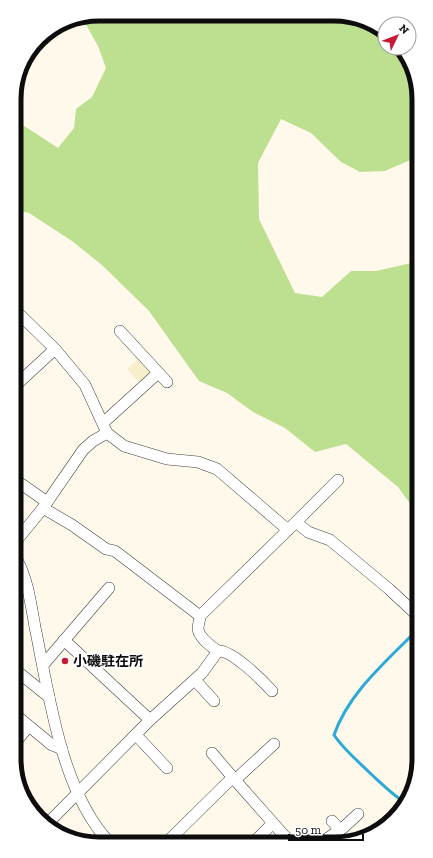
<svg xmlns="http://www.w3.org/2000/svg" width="433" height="858" font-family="'Zilla Slab','Noto Sans JP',serif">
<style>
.farmland{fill:#f7eeca}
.forest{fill:#bddf90}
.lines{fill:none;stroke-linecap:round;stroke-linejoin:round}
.stream{stroke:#2da9d8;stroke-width:3}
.minor-casing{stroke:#404040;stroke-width:12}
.minor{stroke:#fff;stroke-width:11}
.poi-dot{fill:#c81937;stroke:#fff;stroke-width:1.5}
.labels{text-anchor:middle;stroke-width:4;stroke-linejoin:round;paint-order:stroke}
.poi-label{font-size:14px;font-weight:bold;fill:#0d0d0d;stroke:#fff;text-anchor:start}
.rim{fill:none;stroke:#0d0d0d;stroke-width:5}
</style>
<rect width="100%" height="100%" fill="#fff9ec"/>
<path class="farmland" d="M 140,357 L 152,370 L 152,375 L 141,384 L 127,369 Z"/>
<path class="forest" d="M 99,14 L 350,16 L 385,33 L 385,48 L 399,48 L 415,72 L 415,158 L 385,171 L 360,172 L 341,162 L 311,133 L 281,119 L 258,163 L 259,219 L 295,293 L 322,297 L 351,271 L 376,271 L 416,262 L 417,513 L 398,487 L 346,444 L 315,452 L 285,428 L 253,412 L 227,393 L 199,381 L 149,311 L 102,265 L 72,241 L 29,213 L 15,210 L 15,120 L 58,148 L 74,128 L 76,109 L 92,97 L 106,68 L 98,46 L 84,21 L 83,17 Z"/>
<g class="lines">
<path class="stream" d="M 404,802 C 392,794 382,784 371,774 C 358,761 344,750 334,735 C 349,692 387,661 418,629"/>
<defs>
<g id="minor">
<path d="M 16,311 L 55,349 L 85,385 L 107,433"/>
<path d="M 120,331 L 167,382"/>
<path d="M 16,385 L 55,349"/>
<path d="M 103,423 L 158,373"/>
<path d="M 17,481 L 47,502"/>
<path d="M 43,508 L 83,450 L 93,441 L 107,433 L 124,446 L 167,459 L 198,462 L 217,469 L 288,530"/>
<path d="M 296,522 L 338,480"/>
<path d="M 17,540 L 43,508 L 72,525 L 106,549 L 115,551 L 200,616 C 200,619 198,625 198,629 C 199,637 211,647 218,651"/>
<path d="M 17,560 C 28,580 31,605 35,627 C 49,694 61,792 110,843"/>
<path d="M 200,616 L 296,522 L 308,532 L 330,540 L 389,589 L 418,616"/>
<path d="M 64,640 L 150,720"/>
<path d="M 43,665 L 109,588"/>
<path d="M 18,672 L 49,697"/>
<path d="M 195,680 L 214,701"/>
<path d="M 18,717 L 52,745 L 62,749"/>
<path d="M 136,735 L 167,768"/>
<path d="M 18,739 L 29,726"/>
<path d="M 212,753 L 235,780 L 289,841"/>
<path d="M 235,780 L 274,744"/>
<path d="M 42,821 L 51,820 L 150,720 L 202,673 L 218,651 C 231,649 263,681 272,691"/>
<path d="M 332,821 L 340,830"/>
<path d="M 327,840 L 328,838 L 344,827 L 358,814"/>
<path d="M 255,841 L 273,823"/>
<path d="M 167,842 L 232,778"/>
</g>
</defs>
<use href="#minor" class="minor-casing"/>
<use href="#minor" class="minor"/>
</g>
<circle class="poi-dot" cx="65" cy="661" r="4"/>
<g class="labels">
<g class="poi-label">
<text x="73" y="666">小磯駐在所</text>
</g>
</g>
<path d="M0 0H433V858H0ZM99 21H334A78 78 0 0 1 412 99V759A78 78 0 0 1 334 837H99A78 78 0 0 1 21 759V99A78 78 0 0 1 99 21Z" fill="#fff" fill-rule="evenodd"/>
<path class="rim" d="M99 21H334A78 78 0 0 1 412 99V759A78 78 0 0 1 334 837H99A78 78 0 0 1 21 759V99A78 78 0 0 1 99 21Z"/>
<g transform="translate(397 36) rotate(47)"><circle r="19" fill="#ffffff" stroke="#9e9e9e"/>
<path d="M0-3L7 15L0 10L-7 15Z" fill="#c81937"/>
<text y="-6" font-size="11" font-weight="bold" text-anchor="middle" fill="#0d0d0d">N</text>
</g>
<path d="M289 834v6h74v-6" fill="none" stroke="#0d0d0d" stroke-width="2"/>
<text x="295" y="834" font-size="12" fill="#0d0d0d" stroke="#ffffff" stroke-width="3" paint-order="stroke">50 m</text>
</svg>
